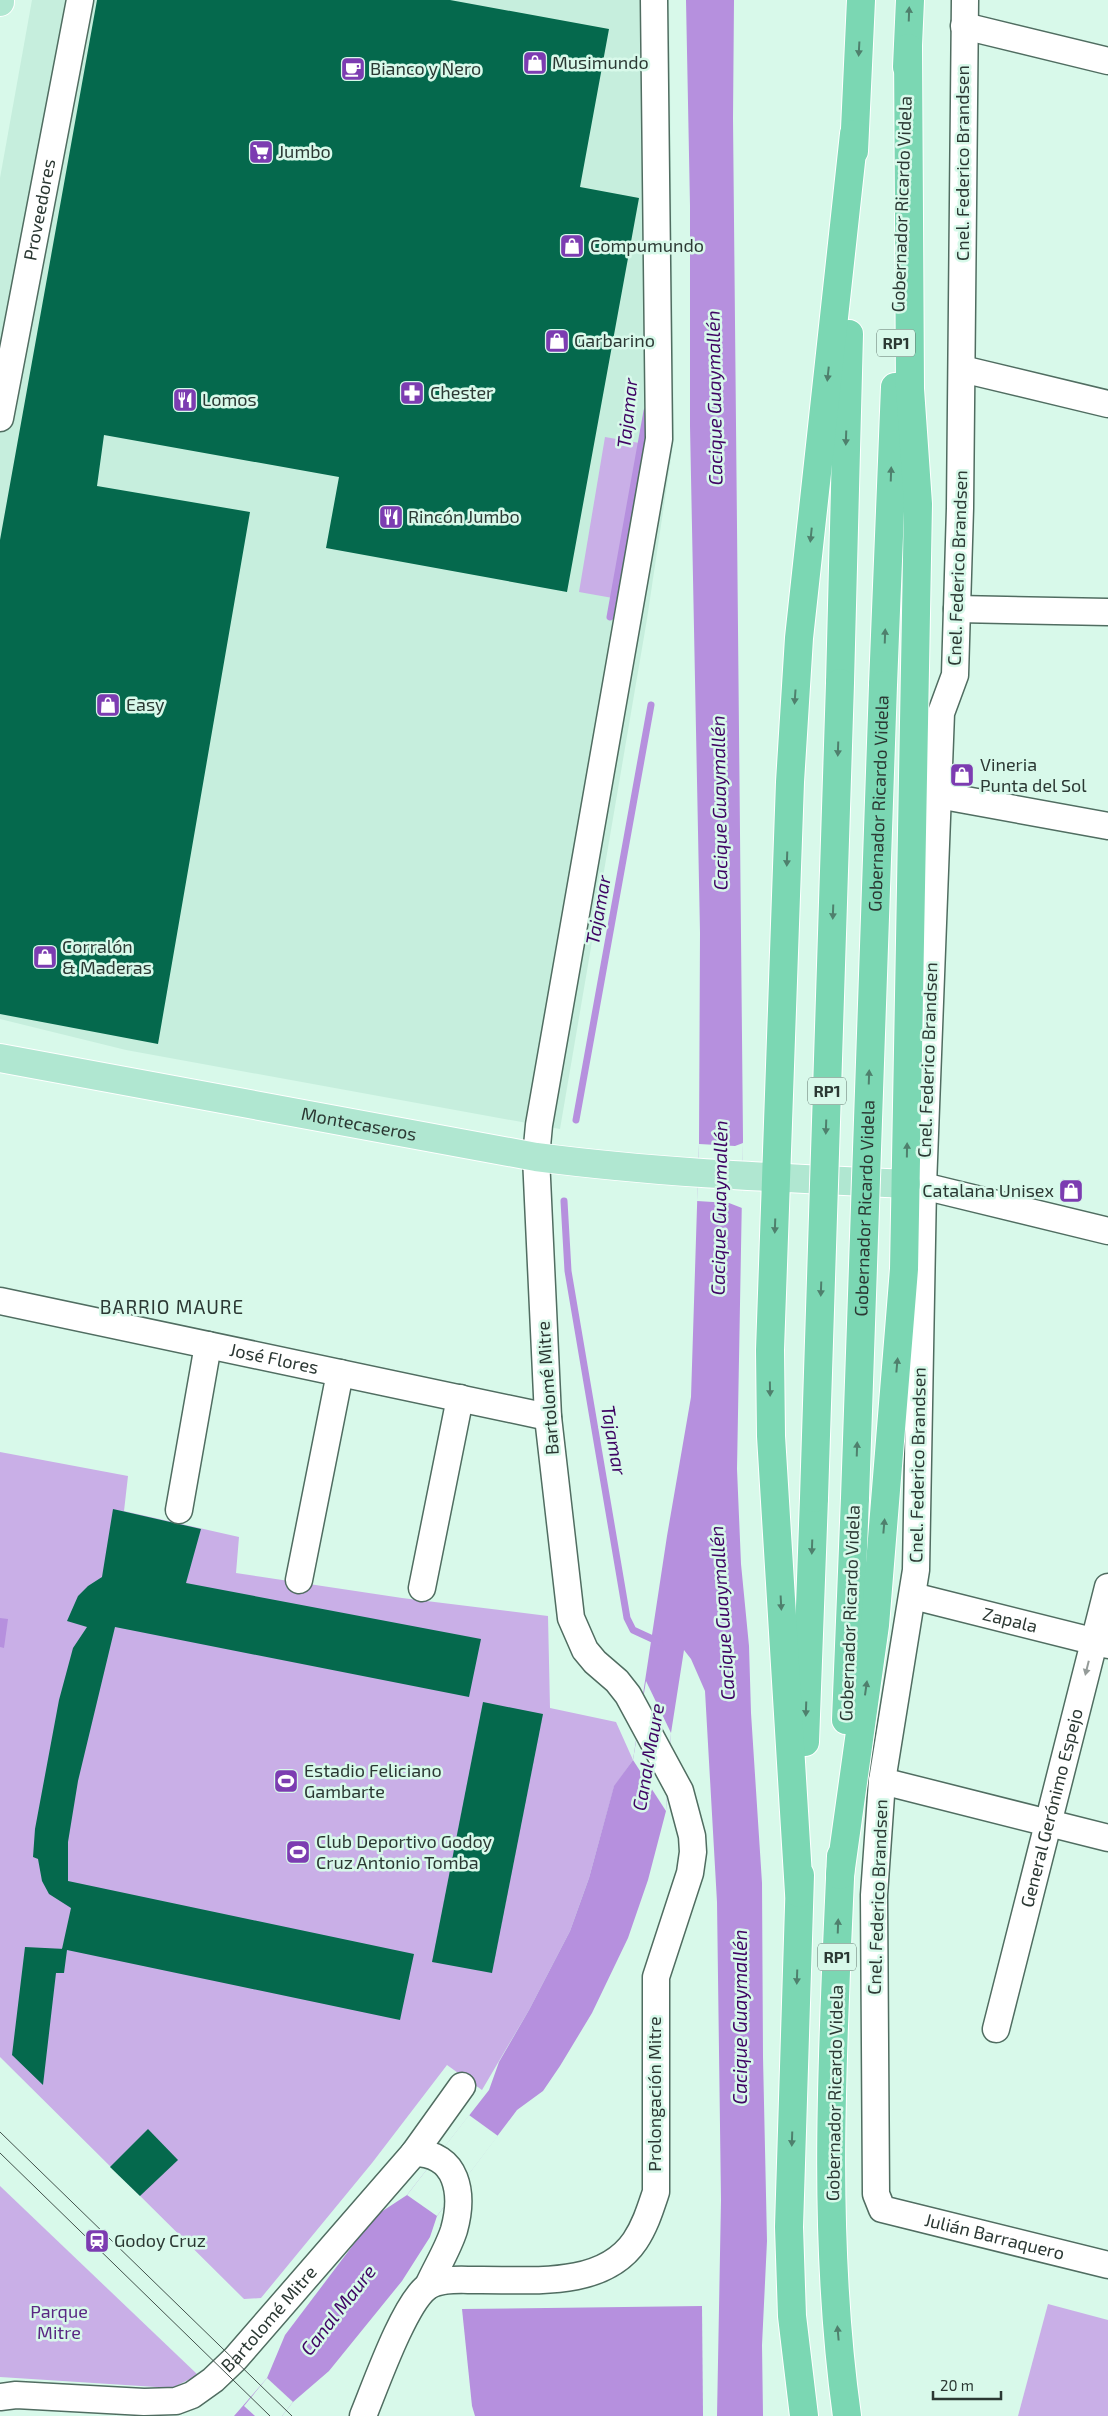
<svg xmlns="http://www.w3.org/2000/svg" width="1108" height="2416" font-family="'Exo 2',sans-serif">
<style>
.built{fill:#c6eedd}
.green{fill:#c9afe7}
.water{fill:#b690de}
.pier{fill:#d8f9ea}
.lines{fill:none;stroke-linecap:round;stroke-linejoin:round}
.stream{stroke:#b690de;stroke-width:7}
.building{fill:#05694d}
.minor-casing{stroke:#506d61;stroke-width:29}
.major-casing{stroke:#fff;stroke-width:30}
.highway-casing{stroke:#fff;stroke-width:30}
.minor{stroke:#fff;stroke-width:26}
.major{stroke:#b0e7d1;stroke-width:28}
.highway{stroke:#7bd7b3;stroke-width:28}
.tram{stroke:#42524c;stroke-width:1}
.highway-bridge-casing{stroke:#fff;stroke-width:30;stroke-linecap:butt}
.highway-bridge{stroke:#7bd7b3;stroke-width:28}
.oneway{fill:#4f806d}
.oneway2{fill:#959c99}
.labels{text-anchor:middle;stroke-width:5;stroke-linejoin:round;paint-order:stroke}
.shield{fill:#d8f9ea;stroke:#5f726a;stroke-width:1}
.shield-label{font-size:16px;font-weight:bold;fill:#2b3833}
.poi-label{font-size:18px;fill:#2b3833;stroke:#d8f9ea;text-anchor:start}
.street-label{font-size:18px;fill:#2b3833;stroke:#d8f9ea}
.park-label{font-size:18px;fill:#592782;stroke:#d8f9ea}
.water-label{font-size:19px;font-style:italic;fill:#3f0464;stroke:#d8f9ea}
.neighbourhood-label{font-size:19px;letter-spacing:1px;fill:#2b3833;stroke:#d8f9ea}
</style>
<rect width="100%" height="100%" fill="#d8f9ea"/>
<path class="built" d="M 32,0 L 669,0 L 674,438 L 647,619 L 560,1129 L 126,1050 L 0,1019 L 0,178 Z"/>
<g class="green">
<path d="M 605,437 L 651,445 L 624,600 L 579,592 Z"/>
<path d="M 0,1452 L 128,1476 L 124,1511 L 239,1537 L 236,1573 L 402,1598 L 548,1616 L 550,1708 L 616,1722 L 633,1760 L 614,1787 L 589,1878 L 570,1931 L 529,2010 L 482,2090 L 447,2065 L 372,2163 L 261,2298 L 244,2299 L 0,2057 Z"/>
<path d="M 0,2186 L 198,2375 L 172,2388 L 0,2377 Z"/>
<path d="M 1048,2304 L 1108,2320 L 1108,2416 L 1018,2416 Z"/>
</g>
<g class="water">
<path d="M 686,0 L 734,0 L 733,118 L 743,1139 L 737,1469 L 741,1564 L 749,1646 L 751,1713 L 762,1883 L 763,2057 L 767,2241 L 762,2345 L 763,2416 L 717,2416 L 721,2200 L 717,1902 L 705,1691 L 691,1659 L 684,1650 L 671,1733 L 666,1811 L 648,1880 L 628,1938 L 592,2013 L 560,2066 L 543,2091 L 517,2110 L 437,2216 L 430,2237 L 402,2281 L 329,2371 L 293,2402 L 282,2416 L 234,2416 L 267,2378 L 285,2335 L 375,2216 L 407,2195 L 489,2090 L 499,2062 L 529,2010 L 570,1931 L 589,1878 L 614,1786 L 633,1760 L 667,1536 L 691,1397 L 699,1144 L 700,933 L 690,426 L 690,206 Z"/>
<path d="M 0,1618 L 8,1619 L 4,1648 L 0,1647 Z"/>
<path d="M 702,2306 L 703,2416 L 475,2416 L 472,2406 L 462,2309 Z"/>
</g>
<g class="pier">
<path d="M 743,1143 L 742,1208 L 729,1203 L 697,1201 L 699,1144 L 735,1146 Z"/>
<path d="M 646,1681 L 671,1733 L 666,1811 L 633,1760 Z"/>
<path d="M 469,2115 L 498,2136 L 437,2216 L 407,2195 Z"/>
<path d="M 267,2378 L 293,2402 L 282,2416 L 255,2416 L 244,2406 Z"/>
</g>
<g class="lines">
<g class="stream">
<path d="M 610,617 L 647,411"/>
<path d="M 576,1120 L 651,705"/>
<path d="M 564,1201 L 568,1271 L 627,1618 L 633,1630 L 659,1642"/>
</g>
</g>
<g class="building">
<path d="M 97,0 L 450,0 L 609,29 L 580,187 L 639,198 L 567,592 L 326,548 L 339,477 L 104,435 L 97,486 L 250,512 L 158,1044 L 0,1014 L 0,540 Z"/>
<path d="M 113,1509 L 201,1529 L 186,1583 L 481,1639 L 469,1697 L 115,1627 L 78,1781 L 68,1842 L 68,1881 L 414,1954 L 400,2020 L 67,1950 L 64,1973 L 56,1973 L 43,2085 L 12,2055 L 25,1947 L 65,1949 L 62,1949 L 71,1908 L 49,1894 L 42,1881 L 38,1859 L 33,1857 L 35,1829 L 59,1700 L 73,1648 L 87,1627 L 67,1621 L 78,1596 L 88,1586 L 102,1577 Z"/>
<path d="M 483,1702 L 543,1714 L 492,1973 L 432,1962 Z"/>
<path d="M 148,2129 L 178,2160 L 140,2196 L 110,2167 Z"/>
</g>
<g class="lines">
<defs>
<g id="minor">
<path id="s1" d="M 965,0 L 960,508 L 955,675 L 941,713 L 923,1186 L 916,1570 L 882,1781 L 874,1895 L 876,2194 L 882,2209 L 1108,2265"/>
<path d="M 964,26 L 1108,61"/>
<path d="M 962,369 L 1108,404"/>
<path id="s2" d="M 0,418 L 80,0"/>
<path d="M 957,609 L 1108,612"/>
<path d="M 938,795 L 1108,826"/>
<path d="M 907,1184 L 923,1186 L 1108,1231"/>
<path id="s3" d="M 0,1301 L 548,1417"/>
<path d="M 179,1510 L 208,1345"/>
<path d="M 299,1580 L 340,1373"/>
<path d="M 422,1588 L 460,1398"/>
<path id="s4" d="M 913,1596 L 1108,1645"/>
<path d="M 882,1781 L 1108,1838"/>
<path id="s5" d="M 996,2029 L 1108,1587"/>
<path d="M 414,2153 C 458,2153 464,2194 454,2230 C 448,2249 436,2268 428,2286"/>
<path id="s6" d="M 0,2397 L 16,2395 L 144,2402 L 176,2401 L 192,2395 L 213,2380 L 235,2359 L 414,2153 L 462,2086"/>
<path d="M 363,2416 C 375,2387 404,2304 427,2287 C 439,2278 460,2280 475,2280 C 526,2279 602,2290 635,2241 C 645,2226 650,2210 656,2192 L 656,1977 L 690,1873 L 693,1852 L 692,1836 L 680,1791 L 628,1695 L 617,1681 L 595,1662 L 585,1650 L 571,1618 L 548,1417 L 536,1157 L 539,1125 L 659,439 L 654,0"/>
</g>
<g id="major">
<path d="M 0,2 L 0,0"/>
<path id="s7" d="M 0,1058 L 536,1157 C 659,1173 782,1178 906,1184"/>
</g>
<g id="highway">
<path d="M 907,67 L 910,0"/>
<path d="M 854,151 L 861,0"/>
<path d="M 840,683 L 849,334"/>
<path d="M 883,685 L 895,387"/>
<path d="M 846,1720 L 855,1498"/>
<path d="M 805,1742 L 814,1498"/>
<path d="M 841,1856 C 833,2042 821,2231 847,2416"/>
<path d="M 800,1875 L 789,2227 L 792,2316 L 804,2416"/>
<path d="M 840,1875 L 875,1625 L 904,1269 L 918,504 L 910,389 L 908,48"/>
<path d="M 799,1893 L 771,1436 L 770,1350 L 790,782 L 799,638 L 854,134"/>
</g>
</defs>
<use href="#minor" class="minor-casing"/>
<use href="#major" class="major-casing"/>
<use href="#highway" class="highway-casing"/>
<use href="#minor" class="minor"/>
<use href="#major" class="major"/>
<use href="#highway" class="highway"/>
<g class="tram">
<path d="M 0,2132 L 292,2416"/>
<path d="M 0,2153 L 270,2416"/>
</g>
<defs>
<g id="highway-bridge">
<path d="M 814,1498 L 840,683"/>
<path id="s8" d="M 855,1498 L 883,685"/>
</g>
</defs>
<use href="#highway-bridge" class="highway-bridge-casing"/>
<use href="#highway-bridge" class="highway-bridge"/>
</g>
<defs><path id="oneway-solid" d="M-6-.8H1V-3.2L6.5 0L1 3.2V.8H-6Z" transform="scale(1.25)"/></defs>
<g class="oneway">
<use href="#oneway-solid" transform="translate(909 14) rotate(-88)"/>
<use href="#oneway-solid" transform="translate(859 49) rotate(93)"/>
<use href="#oneway-solid" transform="translate(828 374) rotate(96)"/>
<use href="#oneway-solid" transform="translate(846 438) rotate(92)"/>
<use href="#oneway-solid" transform="translate(891 474) rotate(-88)"/>
<use href="#oneway-solid" transform="translate(811 535) rotate(96)"/>
<use href="#oneway-solid" transform="translate(885 636) rotate(-88)"/>
<use href="#oneway-solid" transform="translate(795 697) rotate(94)"/>
<use href="#oneway-solid" transform="translate(838 749) rotate(92)"/>
<use href="#oneway-solid" transform="translate(787 859) rotate(92)"/>
<use href="#oneway-solid" transform="translate(833 912) rotate(92)"/>
<use href="#oneway-solid" transform="translate(869 1077) rotate(-88)"/>
<use href="#oneway-solid" transform="translate(826 1127) rotate(92)"/>
<use href="#oneway-solid" transform="translate(907 1150) rotate(-89)"/>
<use href="#oneway-solid" transform="translate(775 1226) rotate(92)"/>
<use href="#oneway-solid" transform="translate(821 1289) rotate(92)"/>
<use href="#oneway-solid" transform="translate(897 1365) rotate(-85)"/>
<use href="#oneway-solid" transform="translate(770 1389) rotate(89)"/>
<use href="#oneway-solid" transform="translate(857 1449) rotate(-88)"/>
<use href="#oneway-solid" transform="translate(884 1526) rotate(-85)"/>
<use href="#oneway-solid" transform="translate(812 1547) rotate(92)"/>
<use href="#oneway-solid" transform="translate(781 1603) rotate(87)"/>
<use href="#oneway-solid" transform="translate(866 1688) rotate(-82)"/>
<use href="#oneway-solid" transform="translate(806 1709) rotate(92)"/>
<use href="#oneway-solid" transform="translate(838 1926) rotate(-88)"/>
<use href="#oneway-solid" transform="translate(797 1977) rotate(92)"/>
<use href="#oneway-solid" transform="translate(792 2139) rotate(92)"/>
<use href="#oneway-solid" transform="translate(838 2333) rotate(-95)"/>
</g>
<use class="oneway2" href="#oneway-solid" transform="translate(1087 1668) rotate(104)"/>
<defs>
<symbol id="shop-square" viewBox="-11 -11 22 22"><rect x="-9" y="-9" width="18" height="18" rx="4" fill="#7c3cb1" stroke="#d8f9ea"/><path d="M-5-2.5h2.3a2.7 3.5 0 0 1 5.4 0H5L5.5 6h-11ZM-1.5-2.5h3a1.5 2.3 0 0 0-3 0Z" fill="#fff"/></symbol>
<symbol id="cafe-square" viewBox="-11 -11 22 22"><rect x="-9" y="-9" width="18" height="18" rx="4" fill="#7c3cb1" stroke="#d8f9ea"/><path d="M-5.5-4.5H6V0H3Q3 3.5 0 3.5H-2.5Q-5.5 3.5-5.5 0ZM3-3.2v2h1.7v-2ZM-6 4.5H4V6H-6Z" fill="#fff"/></symbol>
<symbol id="supermarket-square" viewBox="-11 -11 22 22"><rect x="-9" y="-9" width="18" height="18" rx="4" fill="#7c3cb1" stroke="#d8f9ea"/><path d="M-6-5.5h2.5l.6 2H6L4.5 2H-2.5L-4.4-4H-6ZM-1.5 3.2a1.3 1.3 0 1 0 .1 0ZM3 3.2a1.3 1.3 0 1 0 .1 0Z" fill="#fff"/></symbol>
<symbol id="pharmacy-square" viewBox="-11 -11 22 22"><rect x="-9" y="-9" width="18" height="18" rx="4" fill="#7c3cb1" stroke="#d8f9ea"/><path d="M-2-6h4v4h4v4h-4v4h-4v-4h-4v-4h4Z" fill="#fff"/></symbol>
<symbol id="restaurant-square" viewBox="-11 -11 22 22"><rect x="-9" y="-9" width="18" height="18" rx="4" fill="#7c3cb1" stroke="#d8f9ea"/><path d="M-5-6h1v4h1v-4h1v4h1v-4h1v5L-1.5 .5V6h-2V.5L-5-1ZM5-6V6H3V1.5H1.5Q1.5-4 5-6Z" fill="#fff"/></symbol>
<symbol id="stadium-square" viewBox="-11 -11 22 22"><rect x="-9" y="-9" width="18" height="18" rx="4" fill="#7c3cb1" stroke="#d8f9ea"/><path d="M0-5a6.5 5 0 1 0 0 10a6.5 5 0 1 0 0-10ZM-3.5-1.8h7v3.6h-7Z" fill="#fff"/></symbol>
<symbol id="station-square" viewBox="-11 -11 22 22"><rect x="-9" y="-9" width="18" height="18" rx="4" fill="#7c3cb1" stroke="#d8f9ea"/><path d="M-3-6H3Q5-6 5-4V2Q5 4 3 4L4.5 6H3L1.5 4h-3L-3 6H-4.5L-3 4Q-5 4-5 2V-4Q-5-6-3-6ZM-3.5-4v3h7v-3ZM-3.5 1v1.5H-2V1ZM2 1v1.5H3.5V1Z" fill="#fff"/></symbol>
</defs>
<g fill-rule="evenodd">
<use href="#shop-square" x="521" y="49" width="28" height="28"/>
<use href="#cafe-square" x="339" y="55" width="28" height="28"/>
<use href="#supermarket-square" x="247" y="138" width="28" height="28"/>
<use href="#shop-square" x="558" y="232" width="28" height="28"/>
<use href="#shop-square" x="543" y="327" width="28" height="28"/>
<use href="#pharmacy-square" x="398" y="379" width="28" height="28"/>
<use href="#restaurant-square" x="171" y="386" width="28" height="28"/>
<use href="#restaurant-square" x="377" y="503" width="28" height="28"/>
<use href="#shop-square" x="94" y="691" width="28" height="28"/>
<use href="#shop-square" x="948" y="761" width="28" height="28"/>
<use href="#shop-square" x="31" y="943" width="28" height="28"/>
<use href="#shop-square" x="1057" y="1177" width="28" height="28"/>
<use href="#stadium-square" x="272" y="1767" width="28" height="28"/>
<use href="#stadium-square" x="284" y="1838" width="28" height="28"/>
<use href="#station-square" x="83" y="2227" width="28" height="28"/>
</g>
<g class="labels">
<g class="shield">
<rect x="877" y="329.5" width="38" height="27" rx="4"/>
<rect x="808" y="1077.5" width="38" height="27" rx="4"/>
<rect x="818" y="1943.5" width="38" height="27" rx="4"/>
</g>
<g class="shield-label">
<text x="896" y="349">RP1</text>
<text x="827" y="1097">RP1</text>
<text x="837" y="1963">RP1</text>
</g>
<g class="poi-label">
<text x="552" y="69">Musimundo</text>
<text x="370" y="75">Bianco y Nero</text>
<text x="278" y="158">Jumbo</text>
<text x="590" y="252">Compumundo</text>
<text x="574" y="347">Garbarino</text>
<text x="430" y="399">Chester</text>
<text x="202" y="406">Lomos</text>
<text x="408" y="523">Rincón Jumbo</text>
<text x="126" y="711">Easy</text>
<text x="980" y="771">Vineria<tspan x="980" dy="21">Punta del Sol</tspan></text>
<text x="62" y="953">Corralón<tspan x="62" dy="21">&amp; Maderas</tspan></text>
<text x="1054" y="1197" text-anchor="end">Catalana Unisex</text>
<text x="304" y="1777">Estadio Feliciano<tspan x="304" dy="21">Gambarte</tspan></text>
<text x="316" y="1848">Club Deportivo Godoy<tspan x="316" dy="21">Cruz Antonio Tomba</tspan></text>
<text x="114" y="2247">Godoy Cruz</text>
</g>
<g class="street-label">
<text transform="translate(963 163) rotate(-90)" y="6">Cnel. Federico Brandsen</text>
<text transform="translate(902 204) rotate(-88)" y="6">Gobernador Ricardo Videla</text>
<text dy="6" stroke="none"><textPath href="#s2" startOffset="212">Proveedores</textPath></text>
<text transform="translate(958 568) rotate(-88)" y="6">Cnel. Federico Brandsen</text>
<text dy="6" stroke="none"><textPath href="#s8" startOffset="695">Gobernador Ricardo Videla</textPath></text>
<text transform="translate(928 1060) rotate(-88)" y="6">Cnel. Federico Brandsen</text>
<text dy="6" stroke="none"><textPath href="#s7" startOffset="365">Montecaseros</textPath></text>
<text dy="6" stroke="none"><textPath href="#s8" startOffset="290">Gobernador Ricardo Videla</textPath></text>
<text dy="6" stroke="none"><textPath href="#s3" startOffset="280">José Flores</textPath></text>
<text transform="translate(548 1388) rotate(-94)" y="6">Bartolomé Mitre</text>
<text transform="translate(918 1465) rotate(-89)" y="6">Cnel. Federico Brandsen</text>
<text transform="translate(850 1613) rotate(-88)" y="6">Gobernador Ricardo Videla</text>
<text dy="6" stroke="none"><textPath href="#s4" startOffset="100">Zapala</textPath></text>
<text dy="6" stroke="none"><textPath href="#s5" startOffset="228">General Gerónimo Espejo</textPath></text>
<text transform="translate(878 1897) rotate(-88)" y="6">Cnel. Federico Brandsen</text>
<text transform="translate(835 2093) rotate(-89)" y="6">Gobernador Ricardo Videla</text>
<text transform="translate(655 2094) rotate(-90)" y="6">Prolongación Mitre</text>
<text dy="6" stroke="none"><textPath href="#s1" startOffset="2332">Julián Barraquero</textPath></text>
<text dy="6" stroke="none"><textPath href="#s6" startOffset="302">Bartolomé Mitre</textPath></text>
</g>
<g class="park-label">
<text x="59" y="2318">Parque<tspan x="59" dy="21">Mitre</tspan></text>
</g>
<g class="water-label">
<text transform="translate(714 398) rotate(-91)" y="7">Cacique Guaymallén</text>
<text transform="translate(627 413) rotate(-84)" y="7">Tajamar</text>
<text transform="translate(719 803) rotate(-91)" y="7">Cacique Guaymallén</text>
<text transform="translate(598 910) rotate(-80)" y="7">Tajamar</text>
<text transform="translate(719 1208) rotate(-89)" y="7">Cacique Guaymallén</text>
<text transform="translate(614 1440) rotate(80)" y="7">Tajamar</text>
<text transform="translate(722 1613) rotate(-94)" y="7">Cacique Guaymallén</text>
<text transform="translate(648 1757) rotate(-80)" y="7">Canal Maure</text>
<text transform="translate(740 2017) rotate(-90)" y="7">Cacique Guaymallén</text>
<text transform="translate(338 2310) rotate(-52)" y="7">Canal Maure</text>
</g>
<g class="neighbourhood-label">
<text x="172" y="1314">BARRIO MAURE</text>
</g>
</g>
<path d="M933 2391v8h68v-8" fill="none" stroke="#2b3833" stroke-width="2.5"/>
<text x="940" y="2391" font-size="15" fill="#2b3833" stroke="#d8f9ea" stroke-width="4" paint-order="stroke">20 m</text>
</svg>
